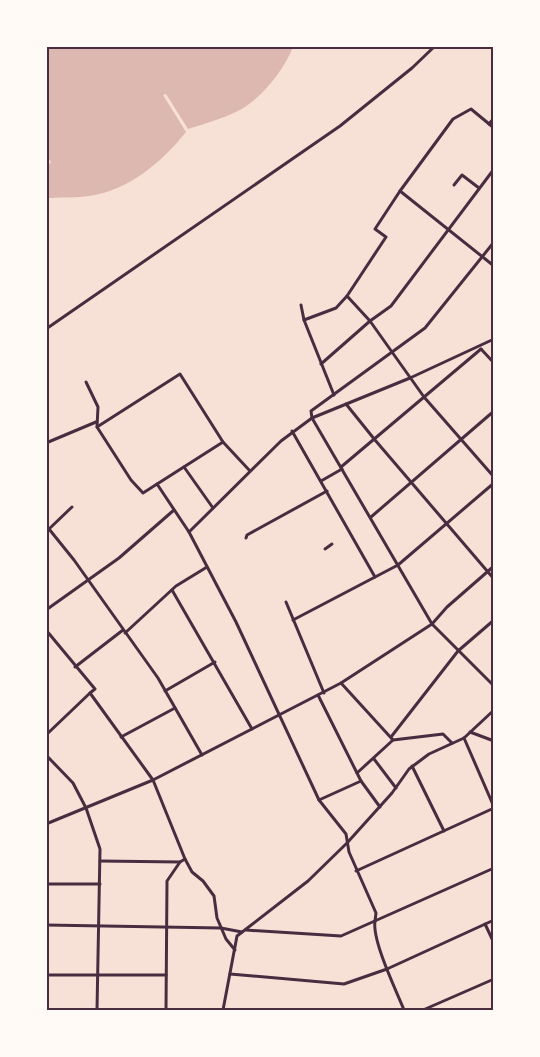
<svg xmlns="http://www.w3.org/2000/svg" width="540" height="1057" font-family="Raleway,sans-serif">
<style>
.water{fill:#dcb8b0}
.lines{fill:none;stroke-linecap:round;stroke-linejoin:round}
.minor{stroke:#4a2c40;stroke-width:3}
.tertiary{stroke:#4a2c40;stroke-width:3}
.neatline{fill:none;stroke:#4a2c40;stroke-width:2}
</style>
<rect width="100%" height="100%" fill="#f7e1d7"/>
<path class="water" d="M 47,46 L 293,46 L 293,47 C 284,70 260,101 236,112 C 221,119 204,124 188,129 L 166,94 L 163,95 L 186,132 C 162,162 128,191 89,196 C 77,198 64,197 51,198 L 46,198 L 47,167 L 51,162 L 46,155 Z"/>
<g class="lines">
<g class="minor">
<path d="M 489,124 L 494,118"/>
<path d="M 454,185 L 462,175 L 479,188"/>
<path d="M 400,191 L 494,266"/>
<path d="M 347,296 L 370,321 L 392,352"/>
<path d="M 301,305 L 304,320 L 334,395"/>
<path d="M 304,320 L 336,308 L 347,296 L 386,237 L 375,229 L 400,191 L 453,119 L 471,109 L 494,128"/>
<path d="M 481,349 L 494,363"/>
<path d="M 321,364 L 370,321 L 391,306 L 494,169"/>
<path d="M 86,382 L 98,407 L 97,427 L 131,480 L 143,493 L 223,442"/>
<path d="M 346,404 L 375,440 L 494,579"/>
<path d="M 312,418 L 432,624 L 494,686"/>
<path d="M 97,427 L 180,374 L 223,442 L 250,471"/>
<path d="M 292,431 L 375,577"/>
<path d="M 46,443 L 96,422"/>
<path d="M 184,467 L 213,508"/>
<path d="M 341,467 L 481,349"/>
<path d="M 321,481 L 342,469"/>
<path d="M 157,484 L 189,532 L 236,622 L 319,800 L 346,834 L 349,852 L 376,913 L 375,921"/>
<path d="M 371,517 L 494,411"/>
<path d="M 49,529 L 72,507"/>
<path d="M 46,531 L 49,529 L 74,560 L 158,678 L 202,755"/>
<path d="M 189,532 L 281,441 L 312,418 L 410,378 L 494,339"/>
<path d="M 246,538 L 247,535 L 327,491"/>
<path d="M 325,549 L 332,544"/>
<path d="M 172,590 L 252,729"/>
<path d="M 286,602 L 324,693"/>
<path d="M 46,610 L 119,558 L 174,510"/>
<path d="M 293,620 L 398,565 L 494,483"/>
<path d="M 46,630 L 95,689 L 90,693 L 153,780"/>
<path d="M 125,633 L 176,586 L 207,567"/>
<path d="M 75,667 L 123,630"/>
<path d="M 341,683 L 393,740 L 443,734 L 452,743"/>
<path d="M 165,691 L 215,662"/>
<path d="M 318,695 L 361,781 L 380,807"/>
<path d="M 470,732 L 494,741"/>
<path d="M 46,735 L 90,693"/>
<path d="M 121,737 L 175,708"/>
<path d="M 391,737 L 458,651 L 494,620"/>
<path d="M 464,738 L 494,807"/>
<path d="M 374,759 L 396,788"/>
<path d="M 412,766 L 444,831"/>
<path d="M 357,773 L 393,740"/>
<path d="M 319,800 L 361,781"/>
<path d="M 100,861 L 180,862"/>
<path d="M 356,871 L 494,808"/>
<path d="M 46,884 L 100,884"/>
<path d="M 485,924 L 494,943"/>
<path d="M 46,925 L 221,928 L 242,932"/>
<path d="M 246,930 L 341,936 L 494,868"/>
<path d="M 46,975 L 166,975"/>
<path d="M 423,1010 L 494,979"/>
</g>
<g class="tertiary">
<path d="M 46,329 L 340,126 L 412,68 L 435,46"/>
<path d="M 392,352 L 424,397 L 494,477"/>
<path d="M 312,418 L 311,411 L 425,328 L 494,242"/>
<path d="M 46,755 L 73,783 L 86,808 L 100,849 L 97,1010"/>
<path d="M 153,780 L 185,859 L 192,872 L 203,881 L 214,896 L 217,918 L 226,939 L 235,950"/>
<path d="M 46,824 L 153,780 L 341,683 L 432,624 L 447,607 L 494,566"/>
<path d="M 375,921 C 372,941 396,990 404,1010"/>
<path d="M 230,974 L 344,984 L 387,969 L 494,920"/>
<path d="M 166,1010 L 167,881 L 180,862 L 185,859"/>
<path d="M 223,1010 L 237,936 L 308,881 L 347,843 L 392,793 L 409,769 L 429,754 L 464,738 L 494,710"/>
</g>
</g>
<rect width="540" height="1057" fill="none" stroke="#fffaf5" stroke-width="96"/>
<rect x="48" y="48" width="444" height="961" class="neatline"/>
</svg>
